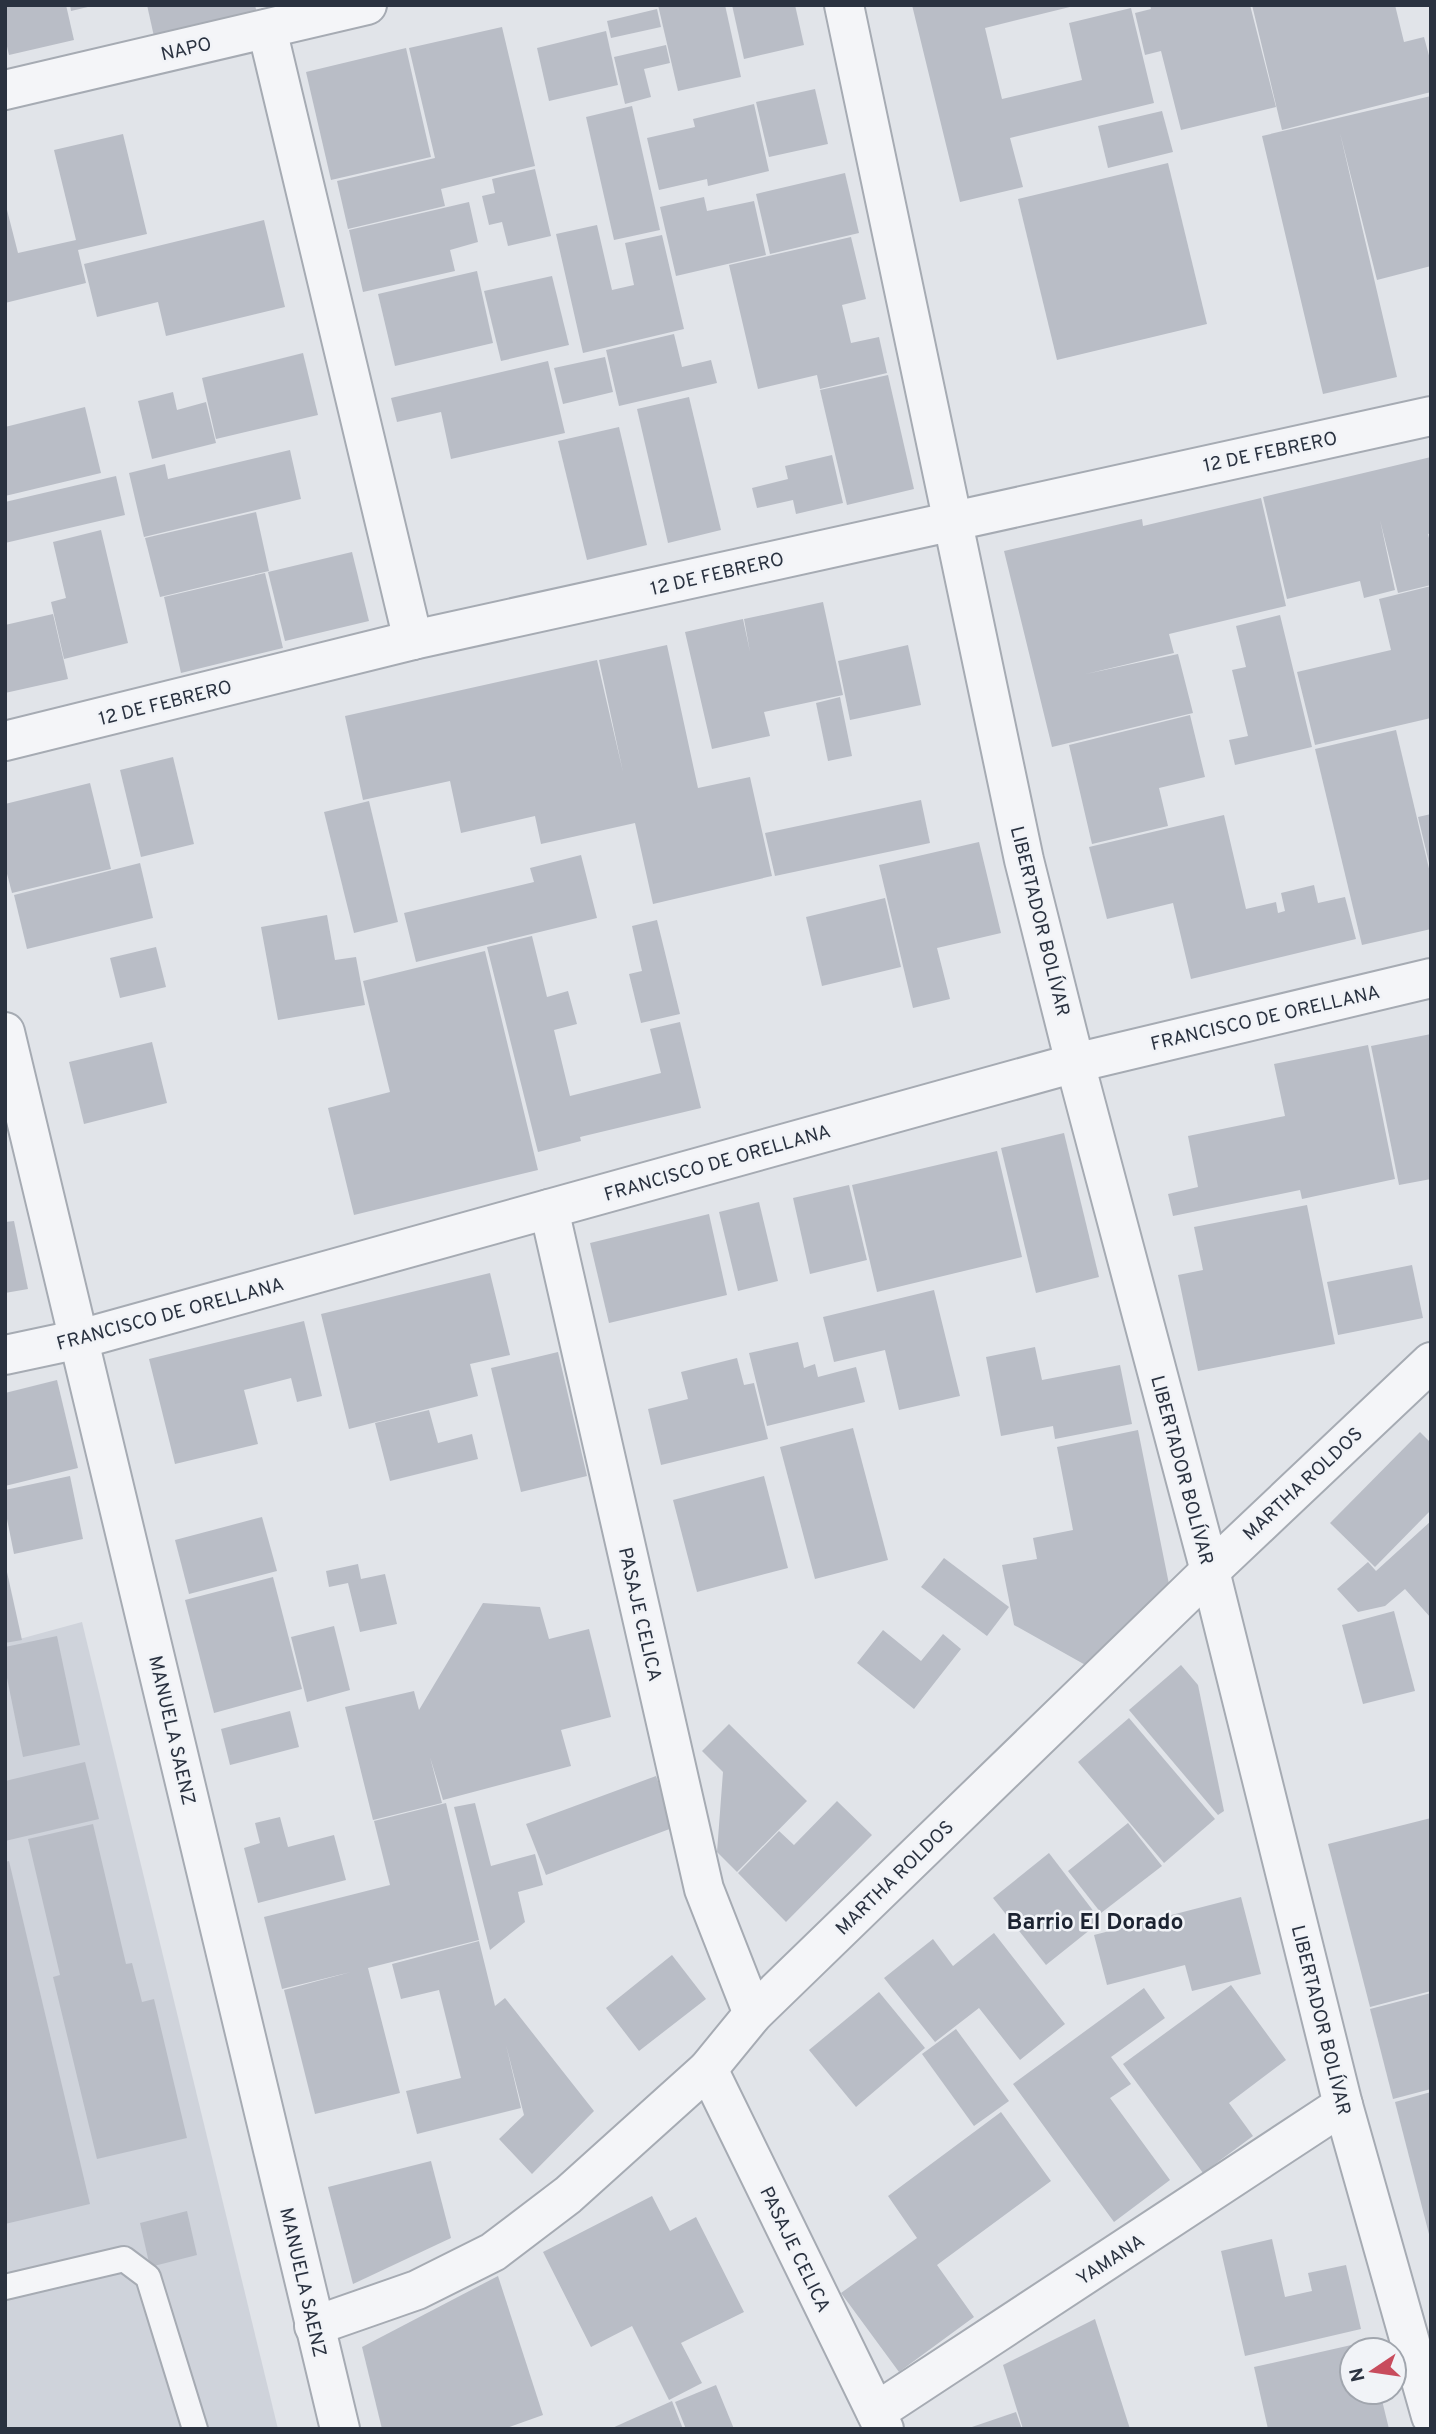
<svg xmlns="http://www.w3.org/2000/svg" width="1436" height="2434" font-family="Overpass,sans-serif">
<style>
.built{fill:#cfd3db}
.building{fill:#b9bdc6}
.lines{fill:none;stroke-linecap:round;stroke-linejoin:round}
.service-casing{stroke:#a6abb3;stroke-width:28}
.minor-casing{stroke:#a6abb3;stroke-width:42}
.service{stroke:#f4f5f8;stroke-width:24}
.minor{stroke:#f4f5f8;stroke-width:38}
.labels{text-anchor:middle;stroke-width:5;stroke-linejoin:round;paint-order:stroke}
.street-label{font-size:19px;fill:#2a3240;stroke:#f1f3f7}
.quarter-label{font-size:23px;font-weight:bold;fill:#1c2331;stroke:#f1f3f7}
</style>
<rect width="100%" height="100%" fill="#e1e4e9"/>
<path class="built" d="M 82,1622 L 278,2429 L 5,2429 L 5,1643 Z"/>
<g class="building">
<path d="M 5,5 L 66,5 L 74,40 L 9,55 L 5,38 Z"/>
<path d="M 70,5 L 92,5 L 92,6 L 71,11 Z"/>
<path d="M 147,5 L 255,5 L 258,18 L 155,41 Z"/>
<path d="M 658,5 L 725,5 L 741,77 L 678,91 Z"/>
<path d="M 732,5 L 795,5 L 804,45 L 744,59 Z"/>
<path d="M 912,5 L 1078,5 L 985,28 L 1002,99 L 1082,80 L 1069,23 L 1131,8 L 1154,103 L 1010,138 L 1023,187 L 960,202 Z"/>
<path d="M 1150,5 L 1250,5 L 1276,107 L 1181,130 L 1161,51 L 1145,55 L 1135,13 L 1151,9 Z"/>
<path d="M 1252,5 L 1395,5 L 1404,42 L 1424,37 L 1431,63 L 1431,92 L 1282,130 Z"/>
<path d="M 657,9 L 661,27 L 611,38 L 607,21 Z"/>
<path d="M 502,27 L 535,166 L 441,189 L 445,206 L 348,229 L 337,181 L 435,158 L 409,48 Z"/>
<path d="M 606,31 L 618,85 L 549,101 L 537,48 Z"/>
<path d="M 666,45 L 670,63 L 644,69 L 651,97 L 625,104 L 614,57 Z"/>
<path d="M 406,48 L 431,157 L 331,180 L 306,72 Z"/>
<path d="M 815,89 L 828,144 L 769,157 L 756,102 Z"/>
<path d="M 1431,96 L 1431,266 L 1377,280 L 1340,133 L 1397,377 L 1323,394 L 1262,136 Z"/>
<path d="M 754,104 L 769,171 L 708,186 L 707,179 L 659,190 L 647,138 L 695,127 L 693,119 Z"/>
<path d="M 632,106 L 660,230 L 614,240 L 586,117 Z"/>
<path d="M 1162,111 L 1173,152 L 1108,168 L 1098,126 Z"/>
<path d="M 123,134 L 147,234 L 78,250 L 86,283 L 5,303 L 5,202 L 18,253 L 76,240 L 54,150 Z"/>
<path d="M 1168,163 L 1207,324 L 1057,360 L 1018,199 Z"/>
<path d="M 535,169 L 551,236 L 508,246 L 502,222 L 489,225 L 482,196 L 495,193 L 492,179 Z"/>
<path d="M 845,173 L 859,233 L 770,254 L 756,194 Z"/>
<path d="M 704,197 L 707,211 L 754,201 L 766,255 L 676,276 L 660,207 Z"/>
<path d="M 469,202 L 478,242 L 450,250 L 455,271 L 363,292 L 349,230 Z"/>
<path d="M 264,220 L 285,307 L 166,336 L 158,302 L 97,317 L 84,264 Z"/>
<path d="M 597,225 L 612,290 L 634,285 L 625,243 L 662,235 L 684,329 L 583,353 L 556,234 Z"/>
<path d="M 851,237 L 866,299 L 842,305 L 851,343 L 879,337 L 887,373 L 820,389 L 817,375 L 758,389 L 729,265 Z"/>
<path d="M 477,271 L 493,343 L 395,366 L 378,294 Z"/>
<path d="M 552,276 L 569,345 L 501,361 L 484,291 Z"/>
<path d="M 674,334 L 682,367 L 711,360 L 717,383 L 619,406 L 606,350 Z"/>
<path d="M 303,353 L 318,415 L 216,439 L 202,378 Z"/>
<path d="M 605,357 L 613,392 L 563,404 L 554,368 Z"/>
<path d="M 548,361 L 565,433 L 451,459 L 441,412 L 397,422 L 391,398 Z"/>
<path d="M 888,375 L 914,489 L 847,505 L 820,390 Z"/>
<path d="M 173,392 L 177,410 L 206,402 L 216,443 L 152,459 L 138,401 Z"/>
<path d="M 689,397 L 721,530 L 668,543 L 637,409 Z"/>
<path d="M 85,407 L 101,473 L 5,496 L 5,427 Z"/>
<path d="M 619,427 L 647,545 L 587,560 L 558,441 Z"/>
<path d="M 290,450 L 301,499 L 144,537 L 129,473 L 165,464 L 168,479 Z"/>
<path d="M 832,455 L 843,503 L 796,514 L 793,500 L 757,508 L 752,488 L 788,479 L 785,466 Z"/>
<path d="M 1431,457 L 1431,533 L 1428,534 L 1431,546 L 1431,585 L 1398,593 L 1380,520 L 1395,590 L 1364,598 L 1360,581 L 1287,599 L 1263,497 Z"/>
<path d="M 116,476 L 125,515 L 5,543 L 5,502 Z"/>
<path d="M 1261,498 L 1286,606 L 1169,634 L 1174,653 L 1086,674 L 1178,654 L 1193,713 L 1052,747 L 1004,551 L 1142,519 L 1143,526 Z"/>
<path d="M 256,512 L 269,571 L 160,597 L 145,538 Z"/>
<path d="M 101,530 L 128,643 L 64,659 L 51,602 L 66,598 L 53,542 Z"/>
<path d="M 352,552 L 369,621 L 285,641 L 268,572 Z"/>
<path d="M 265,573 L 283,648 L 181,673 L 164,597 Z"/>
<path d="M 1431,586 L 1431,718 L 1315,745 L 1297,672 L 1391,650 L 1379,599 Z"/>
<path d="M 823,602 L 843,695 L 764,712 L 770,736 L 712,749 L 685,632 L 743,619 L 750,652 L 744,619 Z"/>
<path d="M 53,614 L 68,679 L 5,693 L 5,625 Z"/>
<path d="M 1280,615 L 1312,747 L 1235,765 L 1229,740 L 1248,736 L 1232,670 L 1246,667 L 1236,626 Z"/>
<path d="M 667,645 L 698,788 L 750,777 L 772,876 L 653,904 L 635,823 L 541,844 L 535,816 L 461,833 L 450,781 L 363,800 L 345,716 L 597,660 L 623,772 L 599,660 Z"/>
<path d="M 908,645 L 921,705 L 850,720 L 838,661 Z"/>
<path d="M 840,697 L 852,756 L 828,761 L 816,703 Z"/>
<path d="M 1190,715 L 1205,777 L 1159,788 L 1168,826 L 1092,844 L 1069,745 Z"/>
<path d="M 1396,730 L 1431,877 L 1431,929 L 1362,945 L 1315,749 Z"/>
<path d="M 173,757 L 194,844 L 141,857 L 120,770 Z"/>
<path d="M 90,783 L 111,869 L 12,893 L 5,866 L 5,804 Z"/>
<path d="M 921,800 L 930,843 L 775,876 L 765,833 Z"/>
<path d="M 369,801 L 398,922 L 354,933 L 324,812 Z"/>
<path d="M 1431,814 L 1431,866 L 1430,867 L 1418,817 Z"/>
<path d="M 1224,815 L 1246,909 L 1276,902 L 1278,913 L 1285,911 L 1281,893 L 1314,885 L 1318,903 L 1345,897 L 1356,939 L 1191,979 L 1173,903 L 1107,919 L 1089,847 Z"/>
<path d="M 979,842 L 1001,933 L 937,948 L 950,999 L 913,1008 L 879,865 Z"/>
<path d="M 581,855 L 597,918 L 416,962 L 404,913 L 534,882 L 530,868 Z"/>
<path d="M 140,863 L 153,918 L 27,949 L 14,895 Z"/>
<path d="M 885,898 L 901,967 L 822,986 L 806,917 Z"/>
<path d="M 327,915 L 335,960 L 356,957 L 365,1005 L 278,1020 L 261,927 Z"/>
<path d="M 657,920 L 680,1014 L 641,1023 L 629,974 L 642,971 L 632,926 Z"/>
<path d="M 532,936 L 547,997 L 568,991 L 577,1024 L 554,1030 L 570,1096 L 661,1073 L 650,1029 L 680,1022 L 701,1108 L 580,1137 L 581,1141 L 538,1152 L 487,947 Z"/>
<path d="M 156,947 L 166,987 L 120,998 L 110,958 Z"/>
<path d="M 485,951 L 538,1170 L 354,1215 L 328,1108 L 390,1092 L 363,981 Z"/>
<path d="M 1431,1034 L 1431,1179 L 1399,1185 L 1371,1046 Z"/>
<path d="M 152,1042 L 167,1103 L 84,1124 L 69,1062 Z"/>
<path d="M 1368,1045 L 1395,1179 L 1302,1199 L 1300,1190 L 1173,1216 L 1168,1194 L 1198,1187 L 1188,1136 L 1285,1116 L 1274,1064 Z"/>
<path d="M 1064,1133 L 1099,1277 L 1036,1293 L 1001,1148 Z"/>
<path d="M 997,1151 L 1022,1257 L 877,1292 L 852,1185 Z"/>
<path d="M 849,1185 L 867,1260 L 810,1274 L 793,1198 Z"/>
<path d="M 759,1202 L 778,1281 L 738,1291 L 719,1212 Z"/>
<path d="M 1307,1205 L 1335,1344 L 1198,1371 L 1178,1275 L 1203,1270 L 1194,1227 Z"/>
<path d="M 709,1214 L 727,1295 L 609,1323 L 590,1243 Z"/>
<path d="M 14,1221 L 28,1289 L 5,1293 L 5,1222 Z"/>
<path d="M 1412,1265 L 1423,1318 L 1338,1335 L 1327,1282 Z"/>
<path d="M 490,1273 L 510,1355 L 470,1364 L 478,1396 L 349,1429 L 321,1314 Z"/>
<path d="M 934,1290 L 960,1396 L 899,1410 L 885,1350 L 834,1362 L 823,1317 Z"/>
<path d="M 304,1321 L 322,1396 L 297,1402 L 291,1378 L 244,1390 L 258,1444 L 175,1464 L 149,1359 Z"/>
<path d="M 798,1342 L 804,1368 L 815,1364 L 818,1377 L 856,1367 L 865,1402 L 767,1426 L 749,1353 Z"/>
<path d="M 1035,1347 L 1042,1380 L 1120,1365 L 1132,1424 L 1055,1439 L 1053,1426 L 1001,1436 L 986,1357 Z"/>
<path d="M 558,1352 L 587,1476 L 521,1492 L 491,1368 Z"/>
<path d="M 737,1358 L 744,1385 L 754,1383 L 768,1439 L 661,1465 L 648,1409 L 688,1399 L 681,1372 Z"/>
<path d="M 57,1380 L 78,1468 L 5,1486 L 5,1393 Z"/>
<path d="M 429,1410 L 438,1443 L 472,1434 L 478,1459 L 390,1481 L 375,1423 Z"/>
<path d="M 853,1428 L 888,1560 L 815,1579 L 780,1447 Z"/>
<path d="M 1138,1430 L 1171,1594 L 1089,1667 L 1014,1625 L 1002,1565 L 1037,1559 L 1033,1538 L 1073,1530 L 1057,1447 Z"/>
<path d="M 1420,1432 L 1431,1443 L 1431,1510 L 1375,1567 L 1330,1523 Z"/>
<path d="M 70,1476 L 83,1539 L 14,1554 L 5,1509 L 5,1490 Z"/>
<path d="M 764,1476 L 788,1568 L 697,1592 L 673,1500 Z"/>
<path d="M 262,1517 L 277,1571 L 189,1594 L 175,1540 Z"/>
<path d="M 1431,1521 L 1431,1618 L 1405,1589 L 1385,1606 L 1358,1612 L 1337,1589 L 1368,1562 L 1376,1571 Z"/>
<path d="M 944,1558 L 1009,1607 L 987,1636 L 921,1587 Z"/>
<path d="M 5,1563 L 22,1640 L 5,1643 Z"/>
<path d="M 358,1564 L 361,1579 L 385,1574 L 397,1624 L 360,1632 L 348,1583 L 329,1587 L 326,1571 Z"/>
<path d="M 273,1577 L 302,1689 L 214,1713 L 185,1600 Z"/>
<path d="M 483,1603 L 540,1607 L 549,1639 L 589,1629 L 611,1717 L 561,1730 L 571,1766 L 443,1800 L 430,1757 L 442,1803 L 373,1820 L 345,1707 L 414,1691 L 419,1710 Z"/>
<path d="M 1394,1611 L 1415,1691 L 1363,1704 L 1342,1625 Z"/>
<path d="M 334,1626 L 350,1690 L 307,1702 L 291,1637 Z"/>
<path d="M 883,1630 L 921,1661 L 943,1634 L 961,1649 L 914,1709 L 857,1663 Z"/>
<path d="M 57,1636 L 80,1745 L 23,1757 L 5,1668 L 5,1647 Z"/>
<path d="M 1181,1665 L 1198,1685 L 1224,1811 L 1218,1815 L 1129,1710 Z"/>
<path d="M 290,1711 L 299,1747 L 230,1765 L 221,1729 Z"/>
<path d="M 1129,1718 L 1215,1819 L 1164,1863 L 1078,1762 Z"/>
<path d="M 729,1724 L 807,1801 L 737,1872 L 717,1852 L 723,1772 L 702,1751 Z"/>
<path d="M 85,1762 L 99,1819 L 5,1841 L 5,1781 Z"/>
<path d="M 656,1776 L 675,1827 L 546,1875 L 526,1824 Z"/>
<path d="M 837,1801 L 872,1835 L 786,1922 L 738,1873 L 779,1831 L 794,1845 Z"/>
<path d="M 446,1803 L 479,1940 L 368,1968 L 400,2093 L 315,2114 L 284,1990 L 351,1972 L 282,1989 L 264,1917 L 390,1885 L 374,1821 Z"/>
<path d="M 475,1803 L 491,1866 L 535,1854 L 543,1885 L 518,1892 L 525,1922 L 490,1950 L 454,1807 Z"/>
<path d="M 280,1817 L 288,1847 L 334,1835 L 346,1880 L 258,1903 L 244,1848 L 260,1843 L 255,1823 Z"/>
<path d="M 1431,1818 L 1431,1991 L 1370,2007 L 1328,1844 Z"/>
<path d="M 1128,1823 L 1162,1866 L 1101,1913 L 1068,1871 Z"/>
<path d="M 93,1824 L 126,1964 L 132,1963 L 142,2002 L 154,1999 L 187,2138 L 97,2159 L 53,1977 L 60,1975 L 28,1839 Z"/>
<path d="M 1049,1853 L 1101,1921 L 1046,1965 L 993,1898 Z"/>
<path d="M 9,1861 L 90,2204 L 5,2224 L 5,1862 Z"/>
<path d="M 1241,1897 L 1261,1974 L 1192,1991 L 1185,1965 L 1107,1985 L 1094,1935 Z"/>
<path d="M 994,1933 L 1065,2024 L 1020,2060 L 979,2008 L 935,2042 L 884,1978 L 933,1939 L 953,1966 Z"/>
<path d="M 479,1941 L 495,2006 L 505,1998 L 594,2111 L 532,2174 L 499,2139 L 524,2115 L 506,2045 L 521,2108 L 417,2134 L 406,2091 L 461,2078 L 439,1990 L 401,1999 L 392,1964 Z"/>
<path d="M 672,1955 L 706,1999 L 639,2051 L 606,2008 Z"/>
<path d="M 1231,1985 L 1286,2060 L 1229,2103 L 1253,2136 L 1203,2173 L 1123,2064 Z"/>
<path d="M 1144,1988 L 1165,2018 L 1111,2057 L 1131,2084 L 1110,2098 L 1170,2180 L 1114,2222 L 1013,2084 Z"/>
<path d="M 879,1992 L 925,2048 L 856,2107 L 809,2050 Z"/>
<path d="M 1431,1993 L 1431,2089 L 1393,2099 L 1370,2009 Z"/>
<path d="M 956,2029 L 1009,2101 L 974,2126 L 922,2054 Z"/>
<path d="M 1431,2092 L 1431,2238 L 1430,2238 L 1395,2102 Z"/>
<path d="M 1001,2112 L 1051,2181 L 937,2265 L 974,2317 L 899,2372 L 841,2293 L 917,2238 L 888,2196 Z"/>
<path d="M 431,2161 L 451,2238 L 353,2284 L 328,2187 Z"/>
<path d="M 652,2196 L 670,2231 L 696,2217 L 744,2312 L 681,2343 L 702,2383 L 669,2400 L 632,2326 L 591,2347 L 543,2252 Z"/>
<path d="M 187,2211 L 197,2255 L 150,2267 L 140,2223 Z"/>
<path d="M 1272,2239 L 1285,2297 L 1312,2291 L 1308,2273 L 1346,2265 L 1361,2329 L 1245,2356 L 1221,2251 Z"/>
<path d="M 498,2276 L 543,2415 L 504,2429 L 382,2429 L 362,2347 Z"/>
<path d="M 1095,2319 L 1130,2429 L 1023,2429 L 1003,2365 Z"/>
<path d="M 1369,2341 L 1371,2350 L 1352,2350 L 1352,2392 L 1380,2392 L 1389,2429 L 1268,2429 L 1254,2367 Z"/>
<path d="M 716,2385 L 734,2429 L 686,2429 L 675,2402 Z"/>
<path d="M 672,2401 L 683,2429 L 610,2429 Z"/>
<path d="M 1016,2412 L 1022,2429 L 969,2429 L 969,2428 Z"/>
</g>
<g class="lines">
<defs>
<path id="service" d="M 5,2287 L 124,2259 L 148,2277 L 195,2429"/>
<g id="minor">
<path d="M 844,5 L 1024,860 L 1075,1063 L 1210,1571 L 1343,2105 L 1431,2416"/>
<path d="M 267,29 L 413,640"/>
<path d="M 5,90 L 367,5"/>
<path d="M 5,741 L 413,640 L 1431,416"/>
<path d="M 5,1032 L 340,2429"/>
<path d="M 549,1209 L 704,1889 L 753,2014"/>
<path d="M 5,1355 L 80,1339 L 1075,1063 L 1431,978"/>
<path d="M 708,2069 L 884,2429"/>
<path d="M 314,2326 L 417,2290 L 493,2252 L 568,2195 L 708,2069 L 753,2014 L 1210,1571 L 1431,1362"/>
<path d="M 876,2412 L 1343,2105"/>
</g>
</defs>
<use href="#service" class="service-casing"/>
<use href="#minor" class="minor-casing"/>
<use href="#service" class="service"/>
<use href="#minor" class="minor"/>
</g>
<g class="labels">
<g class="street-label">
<text transform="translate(186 48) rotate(-13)" y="7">NAPO</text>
<text transform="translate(1270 451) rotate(-12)" y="7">12 DE FEBRERO</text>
<text transform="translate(717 573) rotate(-13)" y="7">12 DE FEBRERO</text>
<text transform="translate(165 702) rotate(-14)" y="7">12 DE FEBRERO</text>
<text transform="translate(1041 921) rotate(76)" y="7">LIBERTADOR BOLÍVAR</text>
<text transform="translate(1265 1017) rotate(-13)" y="7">FRANCISCO DE ORELLANA</text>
<text transform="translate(717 1162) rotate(-16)" y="7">FRANCISCO DE ORELLANA</text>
<text transform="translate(170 1313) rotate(-15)" y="7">FRANCISCO DE ORELLANA</text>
<text transform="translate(1183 1470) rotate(75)" y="7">LIBERTADOR BOLÍVAR</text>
<text transform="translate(1302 1483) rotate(-43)" y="7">MARTHA ROLDOS</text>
<text transform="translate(641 1614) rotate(77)" y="7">PASAJE CELICA</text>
<text transform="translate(173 1730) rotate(77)" y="7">MANUELA SAENZ</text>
<text transform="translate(894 1877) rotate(-44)" y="7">MARTHA ROLDOS</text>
<text transform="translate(1322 2020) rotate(76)" y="7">LIBERTADOR BOLÍVAR</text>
<text transform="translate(796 2249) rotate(64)" y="7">PASAJE CELICA</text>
<text transform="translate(1110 2259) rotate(-33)" y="7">YAMANA</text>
<text transform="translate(304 2282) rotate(77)" y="7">MANUELA SAENZ</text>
</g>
<g class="quarter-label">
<text x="1095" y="1929">Barrio El Dorado</text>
</g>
</g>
<rect width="1436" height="2434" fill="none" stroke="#2a3240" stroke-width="14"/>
<g transform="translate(1373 2371) rotate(257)"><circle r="33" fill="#f1f3f7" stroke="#a1a6ae" stroke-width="2"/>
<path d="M0-5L12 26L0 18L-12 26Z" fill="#c84c5d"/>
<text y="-10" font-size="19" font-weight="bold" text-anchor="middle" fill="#2a3240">N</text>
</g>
</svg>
